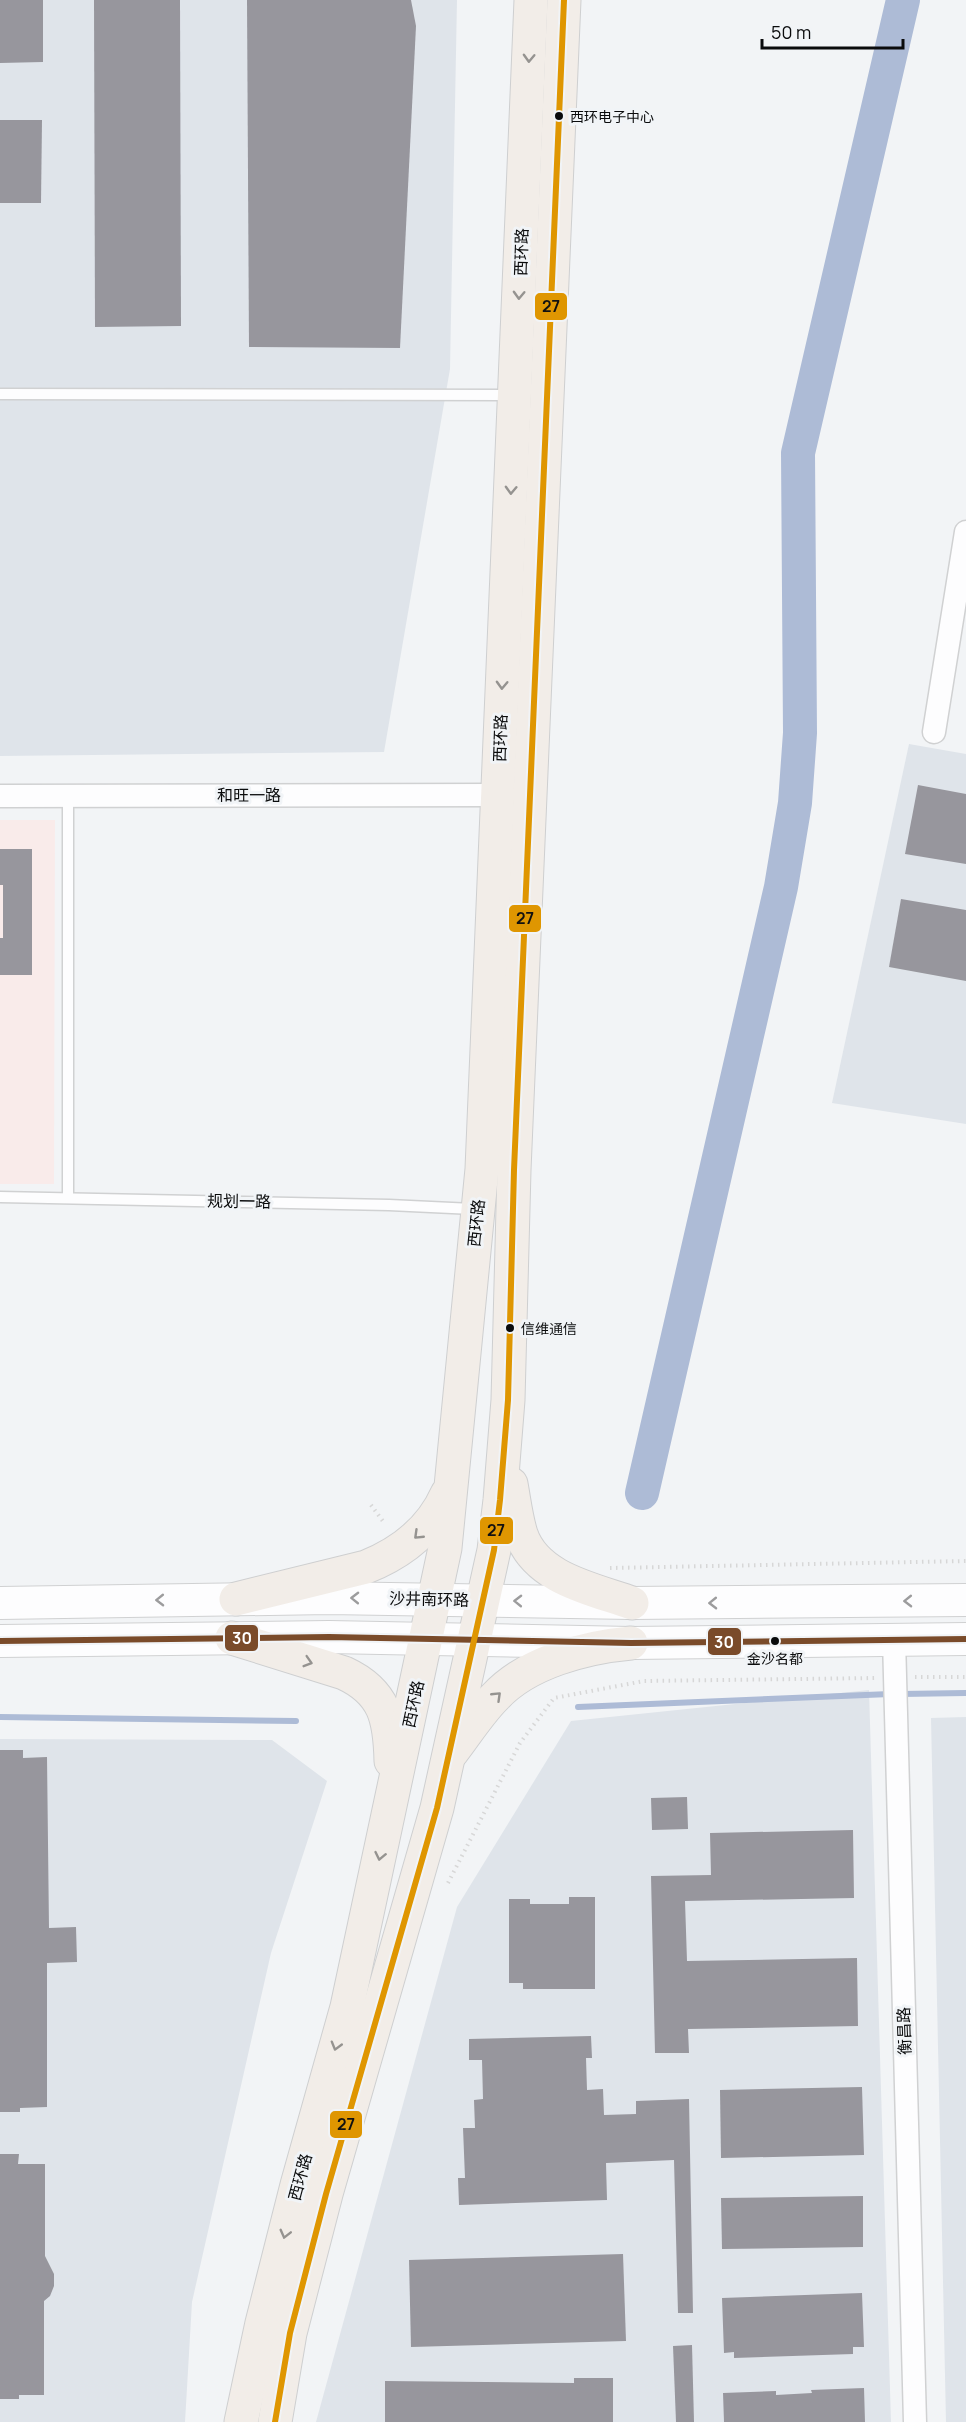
<svg xmlns="http://www.w3.org/2000/svg" width="966" height="2422" font-family="Manrope,'Noto Sans SC',sans-serif">
<style>
.built{fill:#dfe4ea}
.education{fill:#f9ebea}
.lines{fill:none;stroke-linecap:round;stroke-linejoin:round}
.stream{stroke:#adbbd6;stroke-width:6}
.river{stroke:#adbbd6;stroke-width:34}
.building{fill:#97969d}
.service-casing{stroke:#d0d1d2;stroke-width:13}
.minor-casing{stroke:#d0d1d2;stroke-width:25}
.secondary-casing{stroke:#d0d1d2;stroke-width:34}
.primary-casing{stroke:#cecfd0;stroke-width:35}
.path{stroke:#d7d7d7;stroke-width:4;stroke-dasharray:1.5 4.5;stroke-linecap:butt}
.service{stroke:#fdfdfe;stroke-width:10}
.minor{stroke:#fdfdfe;stroke-width:22}
.secondary{stroke:#fdfdfe;stroke-width:32}
.primary{stroke:#f2ede8;stroke-width:33}
.bus-1-casing{stroke:#f1f4f7;stroke-width:10}
.bus-2-casing{stroke:#f1f4f7;stroke-width:10}
.bus-1{stroke:#7a4b2a;stroke-width:6}
.bus-2{stroke:#df9601;stroke-width:6}
.oneway{stroke:#959390}
.oneway2{stroke:#9c9c9d}
.bus-dot{fill:#0a0b0c;stroke:#f1f4f7;stroke-width:2}
.labels{text-anchor:middle;stroke-width:6;stroke-linejoin:round;paint-order:stroke}
.bus-label{font-size:14px;fill:#0a0b0c;stroke:#f1f4f7;text-anchor:start}
.street-label{font-size:16px;fill:#0a0b0c;stroke:#f1f4f7}
.line-badge{stroke:#f1f4f7;stroke-width:2}
.badge-label{font-size:16px;text-anchor:middle;font-weight:bold;fill:#fff}
.pale-badge-label{font-size:16px;text-anchor:middle;font-weight:bold;fill:#111}
</style>
<rect width="100%" height="100%" fill="#f2f4f6"/>
<g class="built">
<path d="M 0,0 L 457,0 L 450,369 L 384,752 L 0,756 Z"/>
<path d="M 909,744 L 966,754 L 966,1124 L 832,1103 Z"/>
<path d="M 869,1690 L 891,2422 L 316,2422 L 457,1907 L 571,1721 Z"/>
<path d="M 966,1717 L 966,2422 L 946,2422 L 931,1718 Z"/>
<path d="M 0,1739 L 272,1740 L 327,1781 L 271,1953 L 192,2302 L 185,2422 L 0,2422 Z"/>
</g>
<path class="education" d="M 0,820 L 55,820 L 54,1184 L 0,1184 Z"/>
<g class="lines">
<g class="stream">
<path d="M 901,1694 L 966,1693"/>
<path d="M 578,1707 L 890,1694"/>
<path d="M 0,1717 L 296,1721"/>
</g>
<path class="river" d="M 642,1493 L 781,887 L 795,803 L 800,733 L 798,453 L 903,0"/>
</g>
<g class="building">
<path d="M 0,0 L 43,0 L 43,62 L 0,63 Z"/>
<path d="M 94,0 L 180,0 L 181,326 L 95,327 Z"/>
<path d="M 247,0 L 411,0 L 416,26 L 400,348 L 249,347 Z"/>
<path d="M 0,120 L 42,120 L 41,203 L 0,203 Z"/>
<path d="M 918,785 L 966,794 L 966,864 L 905,854 Z"/>
<path d="M 0,849 L 32,849 L 32,975 L 0,975 L 0,938 L 3,938 L 3,885 L 0,885 Z"/>
<path d="M 901,899 L 966,910 L 966,981 L 889,967 Z"/>
<path d="M 0,1750 L 23,1750 L 23,1758 L 47,1757 L 49,1928 L 76,1927 L 77,1962 L 47,1963 L 47,2107 L 20,2108 L 20,2112 L 0,2112 Z"/>
<path d="M 687,1797 L 688,1829 L 652,1830 L 651,1798 Z"/>
<path d="M 853,1830 L 854,1898 L 685,1901 L 687,1961 L 857,1958 L 858,2026 L 688,2029 L 689,2053 L 655,2053 L 651,1876 L 711,1875 L 710,1833 Z"/>
<path d="M 569,1897 L 595,1897 L 595,1989 L 523,1989 L 523,1983 L 509,1983 L 509,1899 L 530,1899 L 530,1904 L 569,1904 Z"/>
<path d="M 591,2036 L 592,2058 L 586,2058 L 587,2090 L 603,2089 L 604,2115 L 636,2114 L 636,2101 L 689,2099 L 693,2313 L 678,2313 L 674,2160 L 606,2163 L 607,2200 L 459,2205 L 458,2178 L 465,2178 L 463,2128 L 475,2128 L 474,2100 L 483,2099 L 482,2060 L 469,2060 L 469,2039 Z"/>
<path d="M 862,2087 L 864,2155 L 721,2158 L 720,2090 Z"/>
<path d="M 0,2154 L 19,2154 L 18,2164 L 45,2164 L 45,2256 L 54,2274 L 54,2286 L 50,2296 L 44,2301 L 44,2395 L 19,2395 L 19,2399 L 0,2399 Z"/>
<path d="M 863,2196 L 863,2247 L 722,2249 L 721,2198 Z"/>
<path d="M 623,2254 L 626,2341 L 411,2347 L 409,2260 Z"/>
<path d="M 862,2293 L 864,2347 L 853,2347 L 853,2354 L 734,2358 L 734,2352 L 724,2353 L 722,2298 Z"/>
<path d="M 692,2345 L 694,2422 L 676,2422 L 673,2346 Z"/>
<path d="M 574,2378 L 613,2378 L 613,2422 L 385,2422 L 385,2381 L 574,2383 Z"/>
<path d="M 864,2388 L 865,2422 L 724,2422 L 723,2393 L 776,2391 L 776,2395 L 812,2393 L 811,2390 Z"/>
</g>
<g class="lines">
<defs>
<g id="service">
<path d="M 0,394 L 511,395"/>
<path d="M 68,795 L 68,1197"/>
<path d="M 0,1197 L 389,1205 L 473,1209"/>
</g>
<g id="minor">
<path d="M 934,732 L 966,532"/>
<path d="M 0,796 L 498,795"/>
<path d="M 894,1639 L 915,2422"/>
</g>
<g id="secondary">
<path d="M 0,1603 L 329,1598 L 632,1603 L 966,1600"/>
<path d="M 0,1641 L 329,1637 L 631,1643 L 966,1639"/>
</g>
<g id="primary">
<path d="M 511,1484 C 514,1500 516,1518 521,1534 C 536,1579 593,1589 632,1603"/>
<path d="M 236,1599 L 366,1567 C 401,1553 431,1530 447,1494"/>
<path d="M 232,1638 L 344,1673 C 385,1692 390,1719 391,1761"/>
<path d="M 452,1752 C 466,1734 479,1713 495,1697 C 527,1662 586,1647 631,1643"/>
<path d="M 241,2422 L 262,2323 L 297,2185 L 347,2007 L 445,1548 L 482,1169 L 531,0"/>
<path d="M 275,2422 L 290,2333 L 326,2194 L 437,1808 L 494,1550 L 500,1500 L 508,1400 L 514,1170 L 564,0"/>
</g>
</defs>
<use href="#service" class="service-casing"/>
<use href="#minor" class="minor-casing"/>
<use href="#secondary" class="secondary-casing"/>
<use href="#primary" class="primary-casing"/>
<g class="path">
<path d="M 371,1505 L 385,1524"/>
<path d="M 610,1568 L 966,1561"/>
<path d="M 915,1677 L 966,1677"/>
<path d="M 448,1883 L 520,1743 L 554,1698 L 644,1681 L 877,1678"/>
</g>
<use href="#service" class="service"/>
<use href="#minor" class="minor"/>
<use href="#secondary" class="secondary"/>
<use href="#primary" class="primary"/>
<defs>
<path id="bus-1" d="M 0,1641 L 329,1637 L 631,1643 L 966,1639"/>
<path id="bus-2" d="M 275,2422 L 290,2333 L 326,2194 L 437,1808 L 494,1550 L 500,1500 L 508,1400 L 514,1170 L 564,0"/>
</defs>
<use href="#bus-1" class="bus-1-casing"/>
<use href="#bus-2" class="bus-2-casing"/>
<use href="#bus-1" class="bus-1"/>
<use href="#bus-2" class="bus-2"/>
</g>
<defs><path id="oneway-chevron" d="M-2-3.5L2.5 0L-2 3.5" fill="none" stroke-width="1.6" stroke-linecap="round" stroke-linejoin="round" transform="scale(1.5)"/></defs>
<g class="oneway">
<use href="#oneway-chevron" transform="translate(529 58) rotate(92)"/>
<use href="#oneway-chevron" transform="translate(519 295) rotate(92)"/>
<use href="#oneway-chevron" transform="translate(511 490) rotate(92)"/>
<use href="#oneway-chevron" transform="translate(502 685) rotate(92)"/>
<use href="#oneway-chevron" transform="translate(418 1535) rotate(136)"/>
<use href="#oneway-chevron" transform="translate(308 1662) rotate(17)"/>
<use href="#oneway-chevron" transform="translate(497 1696) rotate(-44)"/>
<use href="#oneway-chevron" transform="translate(380 1856) rotate(102)"/>
<use href="#oneway-chevron" transform="translate(336 2046) rotate(106)"/>
<use href="#oneway-chevron" transform="translate(285 2234) rotate(104)"/>
</g>
<g class="oneway2">
<use href="#oneway-chevron" transform="translate(355 1598) rotate(-179)"/>
<use href="#oneway-chevron" transform="translate(160 1600) rotate(179)"/>
<use href="#oneway-chevron" transform="translate(518 1601) rotate(-179)"/>
<use href="#oneway-chevron" transform="translate(908 1601) rotate(179)"/>
<use href="#oneway-chevron" transform="translate(713 1603) rotate(179)"/>
</g>
<g class="bus-dot">
<circle cx="559" cy="116" r="5"/>
<circle cx="510" cy="1328" r="5"/>
<circle cx="775" cy="1641" r="5"/>
</g>
<g class="labels">
<g class="bus-label">
<text x="570" y="122">西环电子中心</text>
<text x="521" y="1334">信维通信</text>
<text x="775" y="1664" text-anchor="middle">金沙名都</text>
</g>
<g class="street-label">
<text transform="translate(521 252) rotate(-88)" y="6">西环路</text>
<text transform="translate(500 738) rotate(-88)" y="6">西环路</text>
<text x="249" y="801">和旺一路</text>
<text transform="translate(239 1201) rotate(1)" y="6">规划一路</text>
<text transform="translate(476 1223) rotate(-84)" y="6">西环路</text>
<text transform="translate(429 1599) rotate(1)" y="6">沙井南环路</text>
<text transform="translate(413 1704) rotate(-78)" y="6">西环路</text>
<text transform="translate(904 2031) rotate(-92)" y="6">衡昌路</text>
<text transform="translate(300 2177) rotate(-75)" y="6">西环路</text>
</g>
</g>
<g class="line-badge">
<rect x="534" y="292" width="34" height="29" rx="6" fill="#df9601"/>
<rect x="508" y="904" width="34" height="29" rx="6" fill="#df9601"/>
<rect x="479" y="1516" width="35" height="29" rx="6" fill="#df9601"/>
<rect x="224" y="1624" width="35" height="28" rx="6" fill="#7a4b2a"/>
<rect x="707" y="1627" width="35" height="29" rx="6" fill="#7a4b2a"/>
<rect x="329" y="2110" width="34" height="29" rx="6" fill="#df9601"/>
</g>
<g class="badge-label">
<text x="242" y="1644">30</text>
<text x="724" y="1648">30</text>
</g>
<g class="pale-badge-label">
<text x="551" y="312">27</text>
<text x="525" y="924">27</text>
<text x="496" y="1536">27</text>
<text x="346" y="2130">27</text>
</g>
<path d="M762 39v9h141v-9" fill="none" stroke="#0a0b0c" stroke-width="3"/>
<text x="771" y="39" font-size="18" fill="#0a0b0c" stroke="#f1f4f7" stroke-width="4.5" paint-order="stroke">50 m</text>
</svg>
